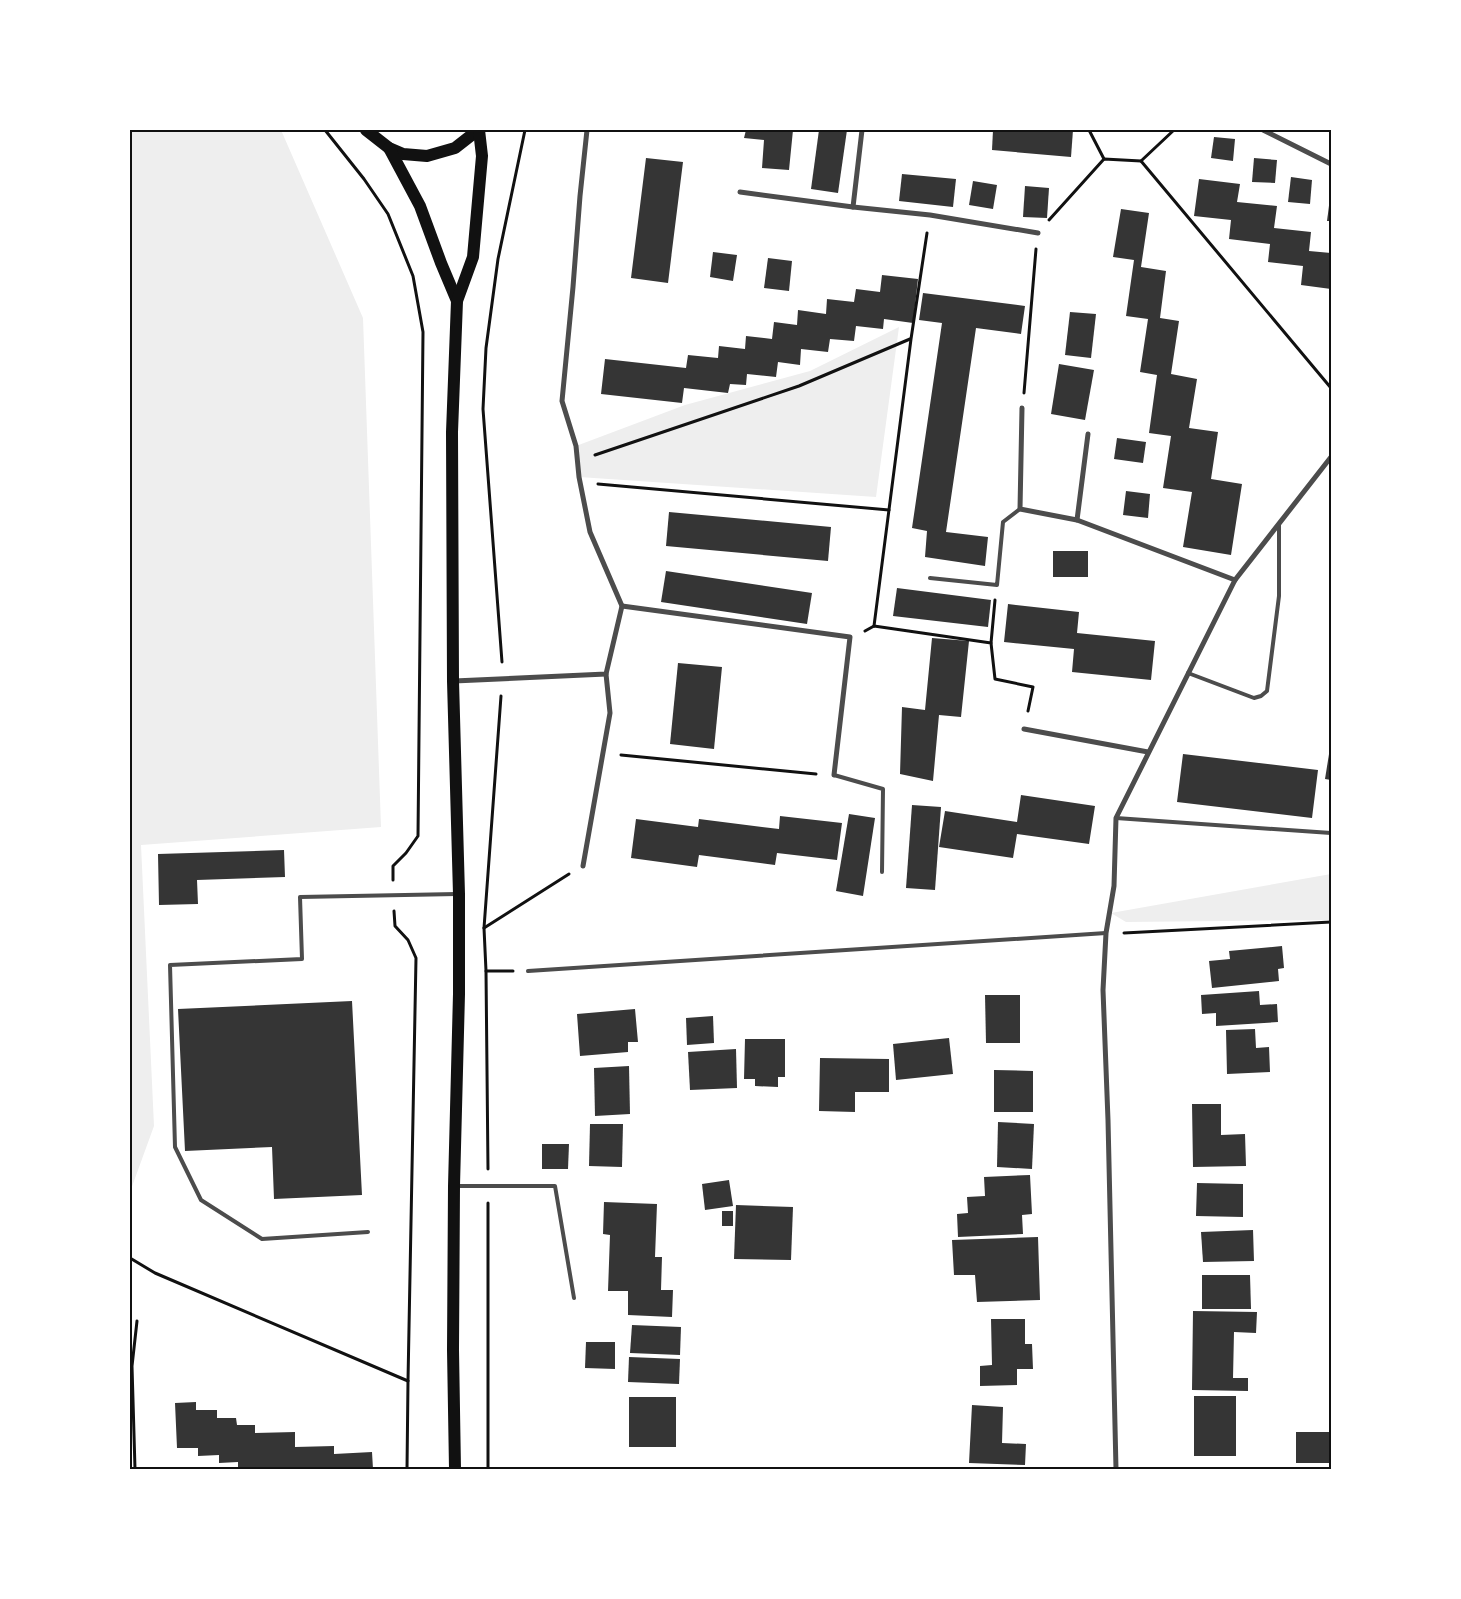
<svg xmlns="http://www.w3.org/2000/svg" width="1461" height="1599" font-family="Lato,sans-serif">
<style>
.green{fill:#eee}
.building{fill:#353535}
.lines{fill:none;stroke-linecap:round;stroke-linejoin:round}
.path{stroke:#111;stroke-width:3}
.service{stroke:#4c4c4c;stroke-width:4}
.minor{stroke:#4c4c4c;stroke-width:5}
.primary{stroke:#111;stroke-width:12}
.neatline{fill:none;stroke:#111;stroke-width:2}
</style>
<rect width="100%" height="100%" fill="#fff"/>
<g class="green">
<path d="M 130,130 L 281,130 L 363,318 L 381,827 L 141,845 L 154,1126 L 130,1192 Z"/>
<path d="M 899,327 L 876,497 L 579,477 L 576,446 L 685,405 L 810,371 Z"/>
<path d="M 1331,874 L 1331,920 L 1126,922 L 1111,913 Z"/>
</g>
<g class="building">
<path d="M 746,130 L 793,130 L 789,170 L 762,168 L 764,140 L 744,138 Z"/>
<path d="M 819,130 L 847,130 L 838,193 L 811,189 Z"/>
<path d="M 993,130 L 1073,130 L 1071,157 L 992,150 Z"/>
<path d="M 1214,137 L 1235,139 L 1233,161 L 1211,158 Z"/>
<path d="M 646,158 L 683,162 L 668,283 L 631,278 Z"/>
<path d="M 1254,158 L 1277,160 L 1275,183 L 1252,182 Z"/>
<path d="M 902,174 L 956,179 L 953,207 L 899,201 Z"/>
<path d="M 1291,177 L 1312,180 L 1310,204 L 1288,202 Z"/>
<path d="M 1199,179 L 1240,184 L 1237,202 L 1277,206 L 1274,228 L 1311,232 L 1309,251 L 1331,253 L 1331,289 L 1301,285 L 1303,266 L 1268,262 L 1270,244 L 1229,239 L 1231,220 L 1194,216 Z"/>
<path d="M 973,181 L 997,185 L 993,209 L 969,205 Z"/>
<path d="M 1025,186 L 1049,188 L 1047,218 L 1023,217 Z"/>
<path d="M 1330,198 L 1331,198 L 1331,221 L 1327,221 Z"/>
<path d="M 1121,209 L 1149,213 L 1141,267 L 1166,271 L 1160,318 L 1179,321 L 1171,374 L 1197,379 L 1189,428 L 1218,432 L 1211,479 L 1242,484 L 1231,555 L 1183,547 L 1192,492 L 1163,488 L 1171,436 L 1149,433 L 1157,375 L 1140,372 L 1148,319 L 1126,316 L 1134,260 L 1113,257 Z"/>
<path d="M 713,252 L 737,255 L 733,281 L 710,277 Z"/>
<path d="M 768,258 L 792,261 L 789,291 L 764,288 Z"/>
<path d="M 882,275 L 918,279 L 913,323 L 884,319 L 883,329 L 856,326 L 854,341 L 830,339 L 828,352 L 801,349 L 800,365 L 778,362 L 776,377 L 747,374 L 746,385 L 730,384 L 728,393 L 684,388 L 682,403 L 601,394 L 605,359 L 686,368 L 688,355 L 718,358 L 719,346 L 745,349 L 746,336 L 772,339 L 774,322 L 797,325 L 798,310 L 826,314 L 827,299 L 854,302 L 856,289 L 880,292 Z"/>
<path d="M 923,293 L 1025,306 L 1021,334 L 976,328 L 946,532 L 988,537 L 985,566 L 925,557 L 927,531 L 912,528 L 942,323 L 919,320 Z"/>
<path d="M 1070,312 L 1096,314 L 1091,358 L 1065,355 Z"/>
<path d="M 1059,364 L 1094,370 L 1085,420 L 1051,414 Z"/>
<path d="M 1117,438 L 1146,442 L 1143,463 L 1114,459 Z"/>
<path d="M 1126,491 L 1150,494 L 1148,518 L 1123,515 Z"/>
<path d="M 669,512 L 831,527 L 828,561 L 666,546 Z"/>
<rect x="1053" y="551" width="35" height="26"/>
<path d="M 666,571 L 812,593 L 807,624 L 661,602 Z"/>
<path d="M 897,588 L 991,600 L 988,627 L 893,616 Z"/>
<path d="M 1008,604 L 1079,612 L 1077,633 L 1155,641 L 1151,680 L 1072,672 L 1074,649 L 1004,642 Z"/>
<path d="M 932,638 L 969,641 L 961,717 L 939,715 L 933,781 L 900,774 L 902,707 L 925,710 Z"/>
<path d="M 678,663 L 722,667 L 714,749 L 670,744 Z"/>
<path d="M 1330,748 L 1331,748 L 1331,780 L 1325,779 Z"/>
<path d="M 1183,754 L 1318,770 L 1312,818 L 1177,802 Z"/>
<path d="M 1021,795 L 1095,806 L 1089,844 L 1017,834 L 1013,858 L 939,847 L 945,811 L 1017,822 Z"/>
<path d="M 912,805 L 941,807 L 935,890 L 906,888 Z"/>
<path d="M 849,814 L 875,818 L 863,896 L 836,891 Z"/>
<path d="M 780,816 L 842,823 L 837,860 L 777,853 L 775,865 L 699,855 L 697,867 L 631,858 L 636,819 L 698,827 L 699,819 L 779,829 Z"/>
<path d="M 284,850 L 285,877 L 197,880 L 198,904 L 159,905 L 158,854 Z"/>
<path d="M 1282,946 L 1284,968 L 1278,969 L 1279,981 L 1212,988 L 1209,961 L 1230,959 L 1229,951 Z"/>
<path d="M 1259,991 L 1260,1005 L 1277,1004 L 1278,1022 L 1216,1026 L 1216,1013 L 1202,1014 L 1201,995 Z"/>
<path d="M 985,995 L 1020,995 L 1020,1043 L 986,1043 Z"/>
<path d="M 352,1001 L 362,1195 L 274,1199 L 272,1147 L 185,1151 L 178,1009 Z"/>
<path d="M 635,1009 L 638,1042 L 628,1042 L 628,1052 L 580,1056 L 577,1014 Z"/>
<path d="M 713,1016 L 714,1043 L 687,1045 L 686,1018 Z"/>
<path d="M 1255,1029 L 1256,1048 L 1269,1047 L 1270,1072 L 1227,1074 L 1226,1030 Z"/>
<path d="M 949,1038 L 953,1074 L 896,1080 L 893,1044 Z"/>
<path d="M 745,1039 L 785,1039 L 785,1077 L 778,1077 L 778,1087 L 755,1086 L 755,1079 L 744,1079 Z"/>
<path d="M 736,1049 L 737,1088 L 690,1090 L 688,1052 Z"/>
<path d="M 820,1058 L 889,1059 L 889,1092 L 855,1092 L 855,1112 L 819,1111 Z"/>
<path d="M 629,1066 L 630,1114 L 595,1116 L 594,1068 Z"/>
<path d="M 994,1070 L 1033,1071 L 1033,1112 L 994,1112 Z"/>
<path d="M 1192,1104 L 1221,1104 L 1221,1135 L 1245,1134 L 1246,1166 L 1193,1167 Z"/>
<path d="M 998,1122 L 1034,1124 L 1032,1169 L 997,1167 Z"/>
<path d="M 590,1124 L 623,1124 L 622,1167 L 589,1166 Z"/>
<path d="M 542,1144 L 569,1144 L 568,1169 L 542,1169 Z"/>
<path d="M 1030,1175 L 1032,1214 L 1022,1215 L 1023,1234 L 958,1237 L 957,1214 L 968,1213 L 967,1197 L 985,1196 L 984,1177 Z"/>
<path d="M 729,1180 L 733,1206 L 705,1210 L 702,1184 Z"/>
<path d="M 1197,1183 L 1243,1184 L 1243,1217 L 1196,1216 Z"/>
<path d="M 604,1202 L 657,1204 L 655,1257 L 662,1257 L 661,1290 L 673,1290 L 672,1317 L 628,1315 L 628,1291 L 608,1291 L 610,1235 L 603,1234 Z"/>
<path d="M 736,1205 L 793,1207 L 791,1260 L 734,1259 Z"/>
<rect x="722" y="1211" width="11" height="15"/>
<path d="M 1253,1230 L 1254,1261 L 1203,1262 L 1201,1232 Z"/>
<path d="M 1038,1237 L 1040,1300 L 977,1302 L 975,1275 L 954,1275 L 952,1240 Z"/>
<path d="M 1202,1275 L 1250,1275 L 1251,1309 L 1202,1309 Z"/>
<path d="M 1193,1311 L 1257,1312 L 1256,1333 L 1234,1332 L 1233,1378 L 1248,1378 L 1248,1391 L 1192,1390 Z"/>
<path d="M 991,1319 L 1025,1319 L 1025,1344 L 1032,1344 L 1033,1369 L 1017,1369 L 1017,1385 L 980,1386 L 980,1366 L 992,1365 Z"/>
<path d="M 632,1325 L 681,1327 L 680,1355 L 630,1353 Z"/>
<path d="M 586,1342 L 615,1342 L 615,1369 L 585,1368 Z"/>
<path d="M 629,1357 L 680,1359 L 679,1384 L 628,1382 Z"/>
<rect x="1194" y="1396" width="42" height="60"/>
<rect x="629" y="1397" width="47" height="50"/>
<path d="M 196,1402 L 196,1410 L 217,1410 L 217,1418 L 236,1418 L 237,1425 L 255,1425 L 255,1433 L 295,1432 L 295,1447 L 334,1446 L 334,1454 L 372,1452 L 373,1469 L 238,1469 L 238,1462 L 219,1463 L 219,1455 L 198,1456 L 198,1448 L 177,1448 L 175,1403 Z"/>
<path d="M 972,1405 L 1003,1407 L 1002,1443 L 1026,1444 L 1025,1465 L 969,1463 Z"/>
<rect x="1296" y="1432" width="35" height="31"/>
</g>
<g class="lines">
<g class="path">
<path d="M 325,130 L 364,179 L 388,214 L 413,276 L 423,332 L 418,836 L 406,853 L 393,866 L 393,880"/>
<path d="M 1089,130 L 1104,159"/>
<path d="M 1141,161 L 1331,388"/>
<path d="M 1049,220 L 1104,159 L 1141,161 L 1174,130"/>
<path d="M 1024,393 L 1036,249"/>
<path d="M 595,455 L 799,386 L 910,339"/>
<path d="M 598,484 L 889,510"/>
<path d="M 874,626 L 911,339 L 927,233"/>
<path d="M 865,631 L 874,626 L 991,643 L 995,679 L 1033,687 L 1028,711"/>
<path d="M 991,643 L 995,600"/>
<path d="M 502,662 L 483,409 L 486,348 L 498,259 L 525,130"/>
<path d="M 621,755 L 816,774"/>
<path d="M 394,911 L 395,926 L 408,940 L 416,958 L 408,1381 L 407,1469"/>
<path d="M 484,928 L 569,874"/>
<path d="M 1124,933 L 1331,922"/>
<path d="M 486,971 L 513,971"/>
<path d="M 488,1169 L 486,971 L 484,928 L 501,696"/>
<path d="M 130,1258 L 155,1273 L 408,1381"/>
<path d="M 135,1469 L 132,1366 L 137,1321"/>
<path d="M 488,1469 L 488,1203"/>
</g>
<g class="service">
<path d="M 930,578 L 997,585 L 1003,522 L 1020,509"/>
<path d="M 1188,673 L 1254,698 L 1261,696 L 1267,691 L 1279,596 L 1279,525"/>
<path d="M 834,775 L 883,789 L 882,872"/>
<path d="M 1116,818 L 1331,833"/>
<path d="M 528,971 L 1106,933"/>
<path d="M 456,1186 L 555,1186 L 574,1298"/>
<path d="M 368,1232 L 262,1239 L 201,1200 L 175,1147 L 170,965 L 302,959 L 300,897 L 457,894"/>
</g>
<g class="minor">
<path d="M 1263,130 L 1331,164"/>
<path d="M 740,192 L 853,207 L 930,215 L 1038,233"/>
<path d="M 853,207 L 862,130"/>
<path d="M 1022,408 L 1020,509 L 1077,520 L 1235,580"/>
<path d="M 1077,520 L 1088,434"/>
<path d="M 622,606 L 850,637 L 834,775"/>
<path d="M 454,681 L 606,674 L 622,606 L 590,532 L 579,477 L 576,446 L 562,401 L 573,287 L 580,196 L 587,130"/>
<path d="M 1024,729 L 1148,752"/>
<path d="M 583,866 L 610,713 L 606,674"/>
<path d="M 1116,1469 L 1108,1120 L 1103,990 L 1106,933 L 1114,886 L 1116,818 L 1235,580 L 1331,457"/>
</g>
<g class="primary">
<path d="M 366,130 L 389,148 L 403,154 L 427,156 L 455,148 L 478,130"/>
<path d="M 389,148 L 420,206 L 441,263 L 457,301"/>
<path d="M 455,1469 L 453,1350 L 454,1186 L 459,994 L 459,894 L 453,681 L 452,432 L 457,301 L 473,257 L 482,156 L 479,130"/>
</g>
</g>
<rect width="1461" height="1599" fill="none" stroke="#ffffff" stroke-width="262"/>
<rect x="131" y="131" width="1199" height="1337" class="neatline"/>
</svg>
